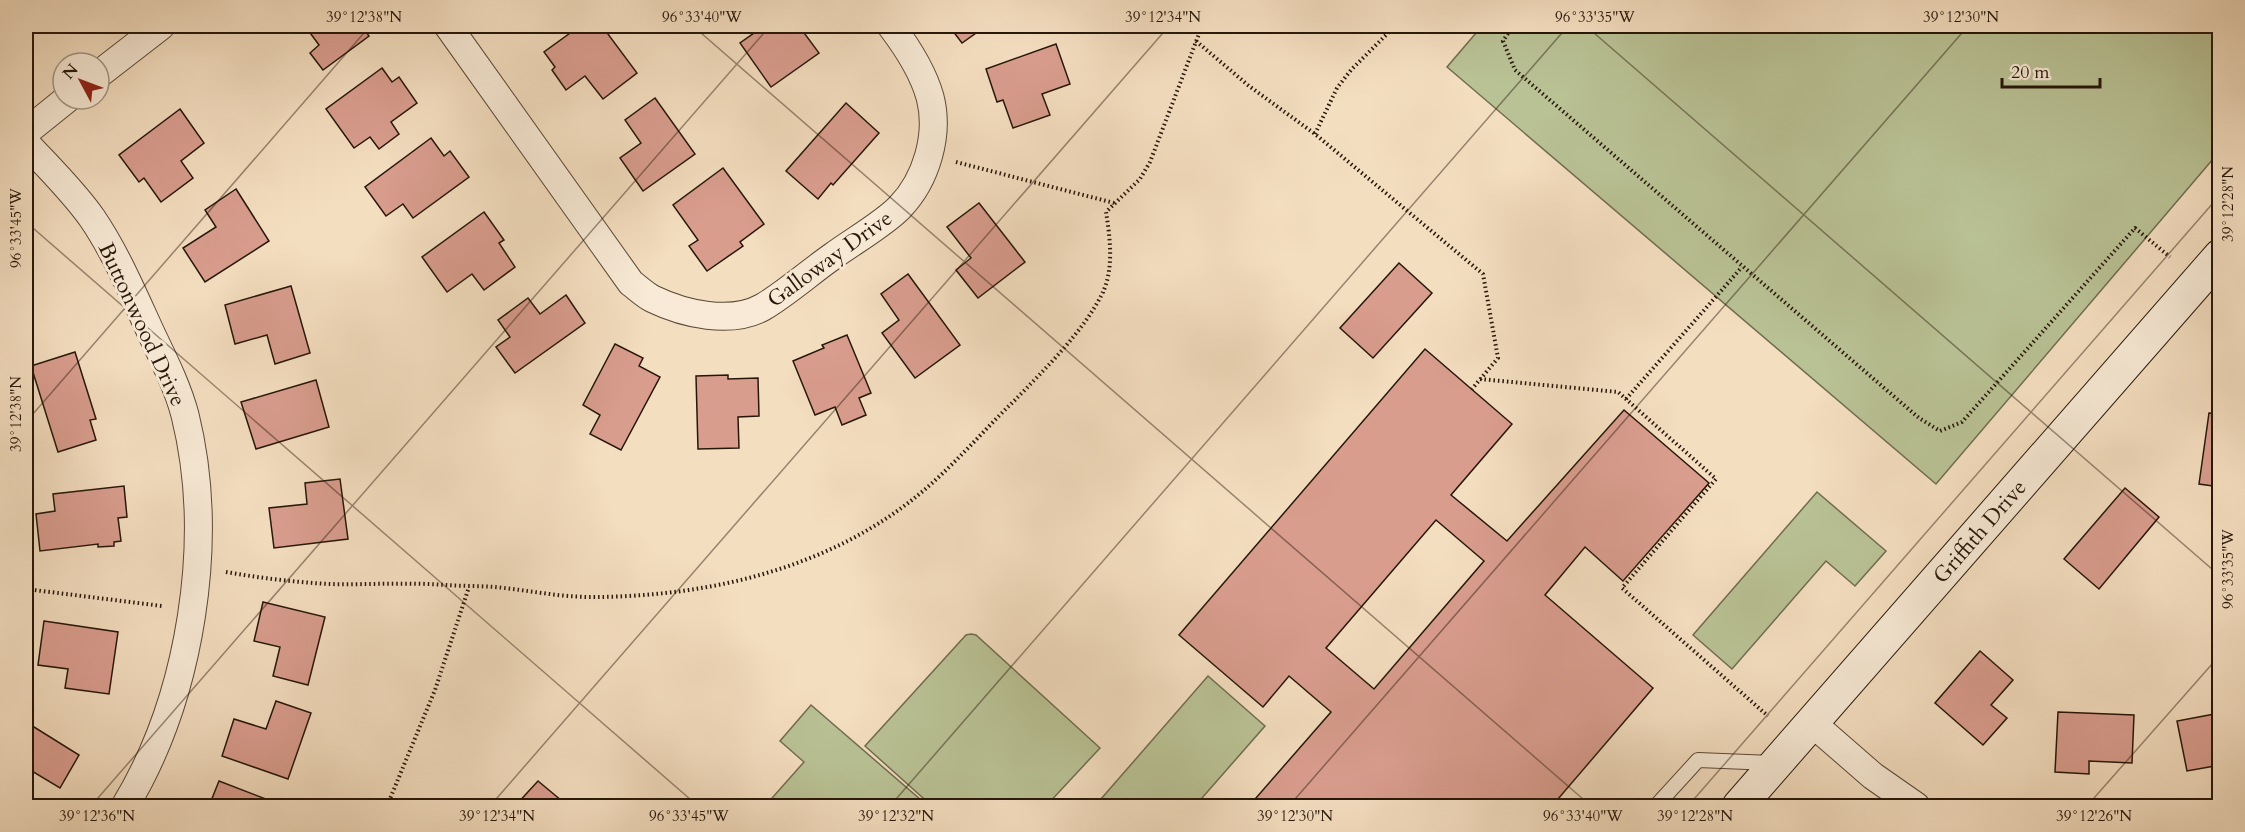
<svg xmlns="http://www.w3.org/2000/svg" width="2245" height="832" font-family="Cardo,serif">
<style>
.green{fill:#b9c295;stroke:#706c4f;stroke-width:1.5}
.building{fill:#d99d8e;stroke:#271709;stroke-width:1.5;fill-rule:evenodd}
.lines{fill:none;stroke-linecap:round;stroke-linejoin:round}
.lane-casing{stroke:#5a4937;stroke-width:16}
.street-casing{stroke:#5a4937;stroke-width:29}
.secondary-casing{stroke:#271709;stroke-width:35}
.path{stroke:#271709;stroke-width:4;stroke-dasharray:1.5 3;stroke-linecap:butt}
.lane{stroke:#f8ead6;stroke-width:14}
.street{stroke:#f8ead6;stroke-width:27}
.secondary{stroke:#f8ead6;stroke-width:33}
.ticks{fill:none;stroke:#271709;stroke-width:1.5;stroke-opacity:0.45}
.labels{text-anchor:middle;stroke-width:6;stroke-linejoin:round;paint-order:stroke}
.street-label{font-size:22px;fill:#271709;stroke:#f8ead6}
.neatline{fill:none;stroke:#271709;stroke-width:2}
.ticks-label{font-size:15px;text-anchor:middle;fill:#271709}
</style>
<rect width="100%" height="100%" fill="#f4dec0"/>
<filter id="stains"><feTurbulence type="fractalNoise" baseFrequency=".00333" numOctaves="4"/><feColorMatrix values="0 0 0 0 .2 0 0 0 0 .09 0 0 0 0 .02 0 0 0 .5 -.17"/></filter>
<radialGradient id="worn" r=".72"><stop offset=".6" stop-color="#630" stop-opacity="0"/><stop offset="1" stop-color="#630" stop-opacity=".3"/></radialGradient>
<g class="green">
<path d="M 1482,26 L 2219,26 L 2219,152 L 1936,484 L 1447,67 Z"/>
<path d="M 1817,492 L 1886,551 L 1855,586 L 1826,561 L 1732,669 L 1693,635 Z"/>
<path d="M 971,634 L 976,635 L 1100,748 L 1046,806 L 932,806 L 865,746 L 966,635 Z"/>
<path d="M 1208,676 L 1265,726 L 1195,806 L 1110,806 L 1101,799 Z"/>
<path d="M 811,705 L 928,806 L 765,806 L 804,762 L 780,741 Z"/>
</g>
<g class="building">
<path d="M 305,26 L 362,26 L 369,36 L 323,70 L 310,53 L 319,45 Z"/>
<path d="M 580,26 L 602,26 L 637,73 L 603,99 L 585,76 L 566,90 L 552,70 L 555,67 L 544,52 Z"/>
<path d="M 764,26 L 799,26 L 819,53 L 771,87 L 740,43 Z"/>
<path d="M 949,26 L 986,26 L 962,43 Z"/>
<path d="M 1056,44 L 1070,84 L 1042,94 L 1050,115 L 1013,128 L 1003,100 L 997,102 L 986,69 Z"/>
<path d="M 382,68 L 392,82 L 399,77 L 417,103 L 391,122 L 399,134 L 379,149 L 370,137 L 354,148 L 326,109 Z"/>
<path d="M 655,98 L 695,154 L 643,191 L 620,158 L 641,143 L 625,120 Z"/>
<path d="M 846,103 L 879,133 L 833,185 L 831,183 L 818,199 L 786,171 Z"/>
<path d="M 180,109 L 204,143 L 181,161 L 193,178 L 161,202 L 144,178 L 139,182 L 119,155 Z"/>
<path d="M 431,138 L 444,156 L 450,151 L 469,177 L 413,218 L 403,204 L 386,216 L 365,187 Z"/>
<path d="M 723,168 L 764,224 L 740,242 L 743,246 L 707,271 L 689,246 L 698,240 L 673,205 Z"/>
<path d="M 236,189 L 269,241 L 205,282 L 183,248 L 216,227 L 205,210 Z"/>
<path d="M 979,203 L 1025,262 L 978,298 L 956,270 L 971,258 L 947,227 Z"/>
<path d="M 484,212 L 504,240 L 499,243 L 515,267 L 484,290 L 472,274 L 447,292 L 422,257 Z"/>
<path d="M 1399,263 L 1432,293 L 1373,358 L 1340,328 Z"/>
<path d="M 908,274 L 960,345 L 915,378 L 882,333 L 899,320 L 881,294 Z"/>
<path d="M 291,286 L 310,353 L 275,364 L 267,335 L 235,344 L 225,305 Z"/>
<path d="M 566,295 L 585,323 L 515,373 L 496,347 L 510,337 L 498,320 L 528,298 L 540,314 Z"/>
<path d="M 847,335 L 871,393 L 859,398 L 866,415 L 842,425 L 835,407 L 815,415 L 793,361 L 824,348 L 822,345 Z"/>
<path d="M 615,344 L 643,358 L 639,366 L 660,377 L 621,450 L 590,434 L 600,415 L 583,405 Z"/>
<path d="M 1425,349 L 1512,424 L 1451,495 L 1507,541 L 1624,410 L 1709,483 L 1623,581 L 1585,547 L 1545,595 L 1653,688 L 1552,806 L 1249,806 L 1331,712 L 1289,676 L 1263,707 L 1179,635 ZM 1436,520 L 1484,561 L 1374,689 L 1326,648 Z"/>
<path d="M 75,352 L 96,419 L 90,420 L 96,440 L 58,452 L 31,366 Z"/>
<path d="M 728,375 L 728,379 L 758,378 L 759,416 L 738,417 L 739,448 L 698,449 L 696,376 Z"/>
<path d="M 316,380 L 329,427 L 256,449 L 241,402 Z"/>
<path d="M 2209,413 L 2220,414 L 2220,487 L 2199,484 Z"/>
<path d="M 340,479 L 348,539 L 274,548 L 269,508 L 307,504 L 305,483 Z"/>
<path d="M 124,486 L 127,517 L 118,518 L 121,541 L 114,542 L 114,546 L 98,547 L 98,544 L 40,551 L 36,514 L 55,511 L 53,494 Z"/>
<path d="M 2125,488 L 2159,517 L 2099,589 L 2064,559 Z"/>
<path d="M 263,602 L 325,617 L 308,685 L 273,676 L 280,647 L 254,641 Z"/>
<path d="M 44,621 L 118,632 L 109,694 L 65,688 L 68,669 L 38,665 Z"/>
<path d="M 1980,651 L 2013,680 L 1991,705 L 2007,718 L 1983,745 L 1935,703 Z"/>
<path d="M 276,701 L 311,713 L 288,779 L 222,756 L 234,719 L 266,729 Z"/>
<path d="M 2058,712 L 2134,715 L 2132,763 L 2089,761 L 2089,774 L 2055,772 Z"/>
<path d="M 2220,713 L 2220,765 L 2187,771 L 2177,721 Z"/>
<path d="M 26,722 L 79,755 L 60,788 L 27,768 L 26,770 Z"/>
<path d="M 219,781 L 284,806 L 209,806 Z"/>
<path d="M 538,781 L 568,806 L 515,806 Z"/>
</g>
<g class="lines">
<defs>
<path id="lane" d="M 1656,806 L 1698,760 L 1772,763"/>
<g id="street">
<path d="M 448,26 L 631,283 C 638,288 645,295 653,299 C 684,314 731,325 763,307 C 788,292 810,272 833,256 C 852,242 885,223 900,207 C 926,180 940,135 930,97 C 923,72 907,47 891,26"/>
<path d="M 99,74 L 161,26"/>
<path d="M 26,132 L 67,99"/>
<path d="M 26,143 C 48,167 73,191 92,218 C 116,253 134,296 152,335 C 164,360 178,388 185,415 C 216,540 191,697 125,806"/>
<path d="M 1812,723 L 1873,776 L 1916,806"/>
</g>
<path id="secondary" d="M 1739,806 L 2220,256"/>
</defs>
<use href="#lane" class="lane-casing"/>
<use href="#street" class="street-casing"/>
<use href="#secondary" class="secondary-casing"/>
<g class="path">
<path d="M 1513,26 L 1503,41 L 1515,70 L 1919,418 L 1940,431 L 1962,422 L 2135,228 L 2170,257"/>
<path d="M 1196,41 L 1249,86 L 1315,134 L 1483,274 L 1498,358 L 1472,389"/>
<path d="M 1315,134 L 1337,88 L 1351,70 L 1395,26"/>
<path d="M 956,162 L 1114,203"/>
<path d="M 1480,379 L 1618,392 L 1716,479 L 1622,588 L 1768,716"/>
<path d="M 1626,399 L 1742,267"/>
<path d="M 226,572 C 260,578 294,582 328,584 C 367,585 407,582 446,585 C 462,586 479,586 495,587 C 527,590 558,597 591,597 C 709,597 832,568 923,491 C 956,463 984,430 1015,400 C 1044,370 1085,330 1103,292 C 1114,268 1110,237 1106,212 L 1140,179 L 1150,162 L 1202,26"/>
<path d="M 26,589 L 162,606"/>
<path d="M 387,806 L 435,690 L 469,587"/>
</g>
<use href="#lane" class="lane"/>
<use href="#street" class="street"/>
<use href="#secondary" class="secondary"/>
</g>
<path class="ticks" d="M 693,26 L 1591,806M 1586,26 L 2220,576M 26,222 L 698,806M 26,422 L 370,26M 91,806 L 770,26M 490,806 L 1169,26M 890,806 L 1568,26M 1289,806 L 1968,26M 1688,806 L 2220,195M 2087,806 L 2220,655"/>
<g class="labels">
<g class="street-label">
<text transform="translate(829 258) rotate(-36)" y="8">Galloway Drive</text>
<text transform="translate(143 324) rotate(65)" y="8">Buttonwood Drive</text>
<text transform="translate(1979 531) rotate(-49)" y="8">Griffith Drive</text>
</g>
</g>
<rect width="2245" height="832" fill="none" stroke="#f4dec0" stroke-width="66"/>
<g transform="translate(81 81) rotate(311)"><circle r="28" fill="#f8ead6" stroke="#a49684" stroke-width="1.5"/>
<path d="M0-4.5L10 22L0 15L-10 22Z" fill="#8f2418"/>
<text y="-9" font-size="16" font-weight="bold" text-anchor="middle" fill="#271709">N</text>
</g>
<path d="M2002 78v9h98v-9" fill="none" stroke="#271709" stroke-width="3"/>
<text x="2011" y="78" font-size="18" fill="#271709" stroke="#f8ead6" stroke-width="4.5" paint-order="stroke">20 m</text>
<rect x="33" y="33" width="2179" height="766" class="neatline"/>
<g class="ticks-label">
<text x="364" y="22">39°12'38"N</text>
<text x="702" y="22">96°33'40"W</text>
<text x="1163" y="22">39°12'34"N</text>
<text x="1595" y="22">96°33'35"W</text>
<text x="1961" y="22">39°12'30"N</text>
<text transform="translate(2228 204) rotate(-90)" y="5">39°12'28"N</text>
<text transform="translate(16 228) rotate(-90)" y="5">96°33'45"W</text>
<text transform="translate(16 414) rotate(-90)" y="5">39°12'38"N</text>
<text transform="translate(2228 569) rotate(-90)" y="5">96°33'35"W</text>
<text x="97" y="821">39°12'36"N</text>
<text x="497" y="821">39°12'34"N</text>
<text x="689" y="821">96°33'45"W</text>
<text x="896" y="821">39°12'32"N</text>
<text x="1295" y="821">39°12'30"N</text>
<text x="1583" y="821">96°33'40"W</text>
<text x="1695" y="821">39°12'28"N</text>
<text x="2094" y="821">39°12'26"N</text>
</g>
<rect width="100%" height="100%" filter="url(#stains)"/>
<rect width="100%" height="100%" fill="url(#worn)"/>
</svg>
